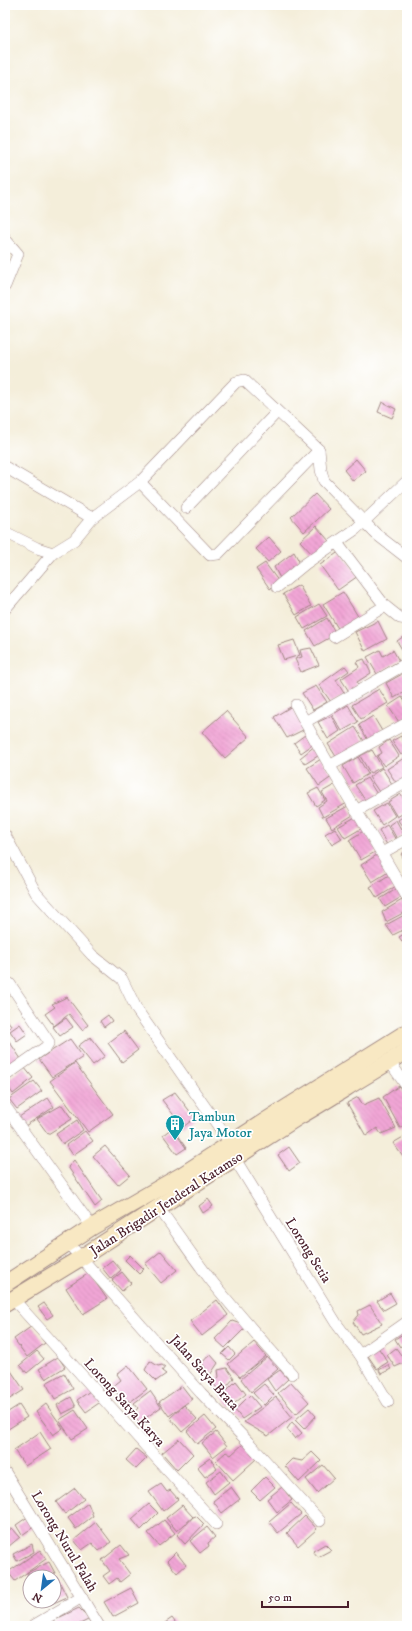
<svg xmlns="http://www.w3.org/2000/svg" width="412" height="1631" font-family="'IM FELL DW Pica',serif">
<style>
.building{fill:url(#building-back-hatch)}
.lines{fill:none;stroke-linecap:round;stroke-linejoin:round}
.minor-casing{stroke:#9f8682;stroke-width:12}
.secondary-casing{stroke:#9f8682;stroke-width:18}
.minor{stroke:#fff;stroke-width:11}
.secondary{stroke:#f8e8c3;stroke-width:16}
.labels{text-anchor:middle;stroke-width:3.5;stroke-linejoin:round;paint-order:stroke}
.culture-label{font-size:14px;fill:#0d838f;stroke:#fff;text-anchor:start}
.street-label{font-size:14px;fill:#4a1f2b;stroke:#fff}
</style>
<defs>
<pattern id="building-back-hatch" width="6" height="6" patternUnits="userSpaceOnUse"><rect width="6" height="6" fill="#f1a6d6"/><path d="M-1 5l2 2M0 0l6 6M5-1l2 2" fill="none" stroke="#d08eb8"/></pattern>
</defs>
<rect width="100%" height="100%" fill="#fff"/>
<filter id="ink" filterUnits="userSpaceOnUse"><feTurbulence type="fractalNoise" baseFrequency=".025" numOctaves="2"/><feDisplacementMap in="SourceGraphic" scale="8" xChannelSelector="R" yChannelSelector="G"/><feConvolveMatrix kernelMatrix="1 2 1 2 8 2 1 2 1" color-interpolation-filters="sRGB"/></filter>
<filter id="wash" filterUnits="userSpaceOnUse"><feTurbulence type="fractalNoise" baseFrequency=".012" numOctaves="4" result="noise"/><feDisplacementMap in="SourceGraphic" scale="16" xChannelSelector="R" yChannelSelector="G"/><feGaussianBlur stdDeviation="0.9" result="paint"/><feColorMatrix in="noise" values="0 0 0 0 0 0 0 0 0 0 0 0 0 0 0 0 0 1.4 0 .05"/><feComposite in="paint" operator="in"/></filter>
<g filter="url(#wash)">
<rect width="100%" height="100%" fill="#f4eeda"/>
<g id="blocks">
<g class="building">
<path d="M 382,402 L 396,409 L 392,418 L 378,412 Z"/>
<path d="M 356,459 L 366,471 L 353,481 L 344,470 Z"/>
<path d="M 315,494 L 329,509 L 304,532 L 291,517 Z"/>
<path d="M 316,526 L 330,542 L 314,556 L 300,541 Z"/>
<path d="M 269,537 L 281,551 L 268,562 L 256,549 Z"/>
<path d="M 340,551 L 358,576 L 338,590 L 320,565 Z"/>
<path d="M 294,552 L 301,565 L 281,580 L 274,567 Z"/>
<path d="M 265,563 L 279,582 L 270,589 L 256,569 Z"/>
<path d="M 299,585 L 311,606 L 296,615 L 283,594 Z"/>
<path d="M 343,592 L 359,618 L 339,630 L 323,604 Z"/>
<path d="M 319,604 L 327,616 L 304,629 L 297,617 Z"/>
<path d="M 327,618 L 336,634 L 315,646 L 306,631 Z"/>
<path d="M 378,621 L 387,639 L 365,651 L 355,632 Z"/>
<path d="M 407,634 L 407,658 L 397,641 Z"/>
<path d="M 294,640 L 300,655 L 284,660 L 278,645 Z"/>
<path d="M 311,648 L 319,665 L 301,672 L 295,659 L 302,657 L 300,650 Z"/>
<path d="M 380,650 L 383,656 L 393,650 L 399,661 L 377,674 L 367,657 Z"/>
<path d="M 364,659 L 371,673 L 357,682 L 359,687 L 350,693 L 341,679 L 359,667 L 356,662 Z"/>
<path d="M 345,666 L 349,671 L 336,680 L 345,695 L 331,702 L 319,685 Z"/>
<path d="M 404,673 L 407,679 L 407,691 L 394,698 L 386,683 Z"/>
<path d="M 316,686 L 327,702 L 313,710 L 302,693 Z"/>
<path d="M 379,689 L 388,703 L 361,719 L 352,705 Z"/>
<path d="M 402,697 L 407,705 L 407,717 L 399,722 L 388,706 Z"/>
<path d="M 348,705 L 358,722 L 342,731 L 332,715 Z"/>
<path d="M 292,706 L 305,729 L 287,738 L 274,717 Z"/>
<path d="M 226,711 L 249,737 L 225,758 L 202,732 Z"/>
<path d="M 331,716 L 340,731 L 328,739 L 318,722 Z"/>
<path d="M 373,716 L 382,731 L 368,740 L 359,725 Z"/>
<path d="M 355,727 L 364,741 L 337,758 L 328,744 Z"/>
<path d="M 309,732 L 315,743 L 301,753 L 294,743 Z"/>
<path d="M 401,736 L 407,747 L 407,751 L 401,755 L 392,741 Z"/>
<path d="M 389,740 L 399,756 L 384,766 L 377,756 L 382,753 L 379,747 Z"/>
<path d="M 316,745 L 321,754 L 305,764 L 300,758 Z"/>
<path d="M 372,750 L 382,767 L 370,773 L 360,756 Z"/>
<path d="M 407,756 L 407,777 L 397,784 L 387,769 Z"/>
<path d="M 358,757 L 368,774 L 353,783 L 343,766 Z"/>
<path d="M 321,759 L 333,776 L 319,786 L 307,768 Z"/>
<path d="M 382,768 L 394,787 L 381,795 L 369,777 Z"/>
<path d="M 367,778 L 378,796 L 367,803 L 355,785 Z"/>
<path d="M 336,784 L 347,803 L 323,817 L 318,807 L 327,801 L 322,792 Z"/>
<path d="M 318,788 L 325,800 L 316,806 L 308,793 Z"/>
<path d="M 401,794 L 407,804 L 407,811 L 397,817 L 388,802 Z"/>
<path d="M 387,803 L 395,816 L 382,825 L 373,811 Z"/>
<path d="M 348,806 L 353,815 L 332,828 L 326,818 Z"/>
<path d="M 407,814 L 407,834 L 398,820 Z"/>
<path d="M 357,816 L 364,827 L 345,838 L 338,827 Z"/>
<path d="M 396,820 L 404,835 L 397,839 L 389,825 Z"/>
<path d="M 387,825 L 396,840 L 387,845 L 379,830 Z"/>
<path d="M 335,828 L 342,839 L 332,845 L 325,834 Z"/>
<path d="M 365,830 L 377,851 L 361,860 L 349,840 Z"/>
<path d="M 407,851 L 407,864 L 401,854 Z"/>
<path d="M 380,853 L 390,871 L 372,882 L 361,865 Z"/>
<path d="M 389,875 L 396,886 L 377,898 L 370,887 Z"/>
<path d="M 398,888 L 403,896 L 385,907 L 380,899 Z"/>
<path d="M 402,900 L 407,911 L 386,922 L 382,912 Z"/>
<path d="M 406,914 L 407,928 L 393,935 L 386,925 Z"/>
<path d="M 407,932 L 407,948 L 399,937 Z"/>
<path d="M 67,997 L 88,1025 L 82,1030 L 69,1014 L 54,1026 L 45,1014 L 55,1007 L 52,1004 Z"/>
<path d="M 108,1015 L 112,1021 L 104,1027 L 100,1021 Z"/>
<path d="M 5,1018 L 12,1026 L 6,1030 L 5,1029 Z"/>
<path d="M 66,1018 L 73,1027 L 60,1036 L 53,1027 Z"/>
<path d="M 20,1024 L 27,1034 L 17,1041 L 10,1031 Z"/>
<path d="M 124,1031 L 138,1050 L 122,1062 L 108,1043 Z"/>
<path d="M 90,1037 L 105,1056 L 93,1065 L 78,1046 Z"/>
<path d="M 70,1039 L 83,1057 L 52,1077 L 39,1059 Z"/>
<path d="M 9,1041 L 21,1059 L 5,1069 L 5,1043 Z"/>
<path d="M 75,1063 L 113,1114 L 88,1132 L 50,1081 Z"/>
<path d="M 24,1067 L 33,1078 L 13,1094 L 5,1082 Z"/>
<path d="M 34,1081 L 42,1091 L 17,1109 L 9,1099 Z"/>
<path d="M 399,1086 L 407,1099 L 407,1124 L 400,1128 L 383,1097 Z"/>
<path d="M 175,1092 L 195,1118 L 183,1127 L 162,1100 Z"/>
<path d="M 358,1097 L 363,1105 L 379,1098 L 396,1128 L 381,1134 L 377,1128 L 366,1136 L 347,1103 Z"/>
<path d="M 48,1098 L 54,1107 L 25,1126 L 19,1117 Z"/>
<path d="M 62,1105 L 72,1119 L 48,1134 L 37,1119 Z"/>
<path d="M 77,1120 L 83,1130 L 63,1144 L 56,1134 Z"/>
<path d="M 172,1128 L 186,1148 L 177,1154 L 163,1135 Z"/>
<path d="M 85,1131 L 93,1141 L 73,1155 L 66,1145 Z"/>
<path d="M 405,1136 L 407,1139 L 407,1154 L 403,1157 L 393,1143 Z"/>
<path d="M 105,1146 L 130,1175 L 118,1185 L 93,1156 Z"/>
<path d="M 289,1147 L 300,1163 L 289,1171 L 278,1155 Z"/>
<path d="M 74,1160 L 102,1201 L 95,1207 L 68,1167 Z"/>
<path d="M 208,1199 L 213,1206 L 203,1213 L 199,1206 Z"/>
<path d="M 161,1251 L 177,1270 L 161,1283 L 145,1264 Z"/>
<path d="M 130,1255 L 144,1269 L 139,1274 L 125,1260 Z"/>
<path d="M 112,1260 L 121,1270 L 111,1279 L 102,1268 Z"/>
<path d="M 122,1272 L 131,1283 L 122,1291 L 112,1280 Z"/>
<path d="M 89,1273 L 107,1299 L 83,1314 L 66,1288 Z"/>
<path d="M 390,1293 L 396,1303 L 384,1310 L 377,1301 Z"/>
<path d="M 217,1300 L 228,1315 L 202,1336 L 190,1321 Z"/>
<path d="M 44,1303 L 53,1315 L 47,1319 L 38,1307 Z"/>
<path d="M 370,1305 L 382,1324 L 361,1334 L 353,1322 L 359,1315 L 358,1311 Z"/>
<path d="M 232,1321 L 247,1326 L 225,1348 L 215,1339 Z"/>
<path d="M 32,1326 L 45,1343 L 27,1357 L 14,1339 Z"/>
<path d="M 406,1332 L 407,1341 L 400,1347 L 395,1339 Z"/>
<path d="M 254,1342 L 266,1356 L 240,1377 L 228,1364 Z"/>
<path d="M 377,1346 L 388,1362 L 377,1369 L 366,1353 Z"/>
<path d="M 229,1347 L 235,1354 L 229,1360 L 222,1354 Z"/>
<path d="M 396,1348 L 406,1362 L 395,1367 L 387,1355 Z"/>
<path d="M 37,1351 L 44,1359 L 27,1373 L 20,1365 Z"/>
<path d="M 210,1354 L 218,1363 L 210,1375 L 202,1363 Z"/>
<path d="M 58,1357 L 65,1367 L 46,1379 L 39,1369 Z"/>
<path d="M 267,1357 L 278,1369 L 251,1392 L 241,1379 Z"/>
<path d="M 150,1361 L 158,1366 L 162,1365 L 165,1367 L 162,1371 L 166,1374 L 156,1381 L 145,1370 Z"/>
<path d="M 5,1362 L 24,1390 L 8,1400 L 5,1396 Z"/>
<path d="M 128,1365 L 147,1389 L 130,1402 L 128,1400 L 124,1402 L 112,1387 L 121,1380 L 117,1374 Z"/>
<path d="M 388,1365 L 391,1369 L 381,1374 L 379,1370 Z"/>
<path d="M 227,1368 L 234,1378 L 221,1393 L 213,1383 L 219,1377 L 218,1370 Z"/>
<path d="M 280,1370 L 288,1379 L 275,1391 L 267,1379 Z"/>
<path d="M 64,1373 L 73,1389 L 55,1399 L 46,1383 Z"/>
<path d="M 236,1381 L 246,1394 L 230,1407 L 221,1396 Z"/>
<path d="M 291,1382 L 309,1402 L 296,1414 L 278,1393 Z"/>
<path d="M 264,1384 L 274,1395 L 264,1405 L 253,1393 Z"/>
<path d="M 182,1386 L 192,1399 L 169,1416 L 159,1402 Z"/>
<path d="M 90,1391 L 99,1403 L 86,1412 L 77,1400 Z"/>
<path d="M 150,1391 L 161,1407 L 140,1422 L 132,1415 L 138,1408 L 134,1403 Z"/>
<path d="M 250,1395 L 260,1407 L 242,1419 L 235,1410 Z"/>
<path d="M 71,1397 L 76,1407 L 62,1414 L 57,1405 Z"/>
<path d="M 276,1397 L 292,1417 L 268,1436 L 244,1422 Z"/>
<path d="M 46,1404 L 63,1428 L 53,1435 L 36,1412 Z"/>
<path d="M 19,1405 L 27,1417 L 5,1431 L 5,1414 Z"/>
<path d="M 184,1405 L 197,1419 L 182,1432 L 170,1418 Z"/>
<path d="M 309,1408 L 316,1416 L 304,1429 L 295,1420 Z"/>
<path d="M 75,1410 L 88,1429 L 72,1439 L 59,1420 Z"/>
<path d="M 205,1416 L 216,1429 L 197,1444 L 187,1431 Z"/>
<path d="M 292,1422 L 302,1433 L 295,1439 L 287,1429 Z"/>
<path d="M 40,1432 L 51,1449 L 25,1466 L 14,1450 Z"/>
<path d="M 216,1432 L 227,1446 L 213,1457 L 202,1443 Z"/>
<path d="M 179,1439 L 193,1454 L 177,1470 L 162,1453 Z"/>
<path d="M 243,1444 L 256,1459 L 233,1480 L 216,1461 L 226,1452 L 231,1455 Z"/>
<path d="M 136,1449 L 147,1458 L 136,1469 L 126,1460 Z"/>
<path d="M 312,1452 L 321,1461 L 299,1482 L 285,1466 L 292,1459 L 302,1461 Z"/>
<path d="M 210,1458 L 217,1469 L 205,1477 L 197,1467 Z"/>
<path d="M 323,1465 L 334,1478 L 317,1493 L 306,1479 Z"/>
<path d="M 221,1471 L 229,1482 L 214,1494 L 206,1482 Z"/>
<path d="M 265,1477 L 275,1487 L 260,1500 L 251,1491 Z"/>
<path d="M 161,1484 L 167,1492 L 170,1490 L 178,1499 L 163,1511 L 149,1492 Z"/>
<path d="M 231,1487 L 240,1499 L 222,1513 L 213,1501 Z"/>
<path d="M 282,1487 L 292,1500 L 277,1512 L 267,1499 Z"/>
<path d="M 75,1488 L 84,1499 L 65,1514 L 56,1502 Z"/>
<path d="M 88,1503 L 93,1516 L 76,1529 L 68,1518 Z"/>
<path d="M 291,1503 L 301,1514 L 278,1533 L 269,1522 Z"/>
<path d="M 149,1504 L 158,1513 L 141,1530 L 132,1519 Z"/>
<path d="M 182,1505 L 193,1517 L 196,1516 L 204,1524 L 185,1544 L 177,1535 L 193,1517 L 177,1531 L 166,1518 Z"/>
<path d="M 29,1516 L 35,1526 L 22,1535 L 16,1525 Z"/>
<path d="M 305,1516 L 317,1529 L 298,1546 L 287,1533 Z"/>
<path d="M 164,1520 L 175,1533 L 159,1546 L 148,1533 Z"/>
<path d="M 96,1522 L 111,1542 L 99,1551 L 92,1543 L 82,1550 L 74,1540 Z"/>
<path d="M 207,1527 L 215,1537 L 208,1543 L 209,1546 L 200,1553 L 190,1541 Z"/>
<path d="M 12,1528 L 20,1537 L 8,1547 L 5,1544 L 5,1533 Z"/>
<path d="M 32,1544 L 34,1552 L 17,1561 L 13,1554 Z"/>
<path d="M 325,1544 L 331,1550 L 318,1557 L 313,1551 Z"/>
<path d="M 121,1545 L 129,1555 L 119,1559 L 130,1574 L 120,1582 L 117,1578 L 109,1584 L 103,1576 L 110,1571 L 102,1560 Z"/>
<path d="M 40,1550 L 46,1559 L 15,1581 L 8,1572 Z"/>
<path d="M 176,1552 L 186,1565 L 177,1573 L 167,1561 Z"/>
<path d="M 49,1562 L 55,1573 L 48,1577 L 29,1577 L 27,1573 Z"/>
<path d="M 57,1577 L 67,1597 L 49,1605 L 48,1602 L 34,1608 L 31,1601 L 54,1601 L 54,1578 Z"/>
<path d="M 131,1588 L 139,1603 L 113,1617 L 104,1602 Z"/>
<path d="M 79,1608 L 90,1619 L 76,1626 L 54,1626 L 52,1621 Z"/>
<path d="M 172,1618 L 178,1626 L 163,1626 L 162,1625 Z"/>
</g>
</g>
</g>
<g filter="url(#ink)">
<use href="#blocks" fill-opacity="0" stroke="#9f8682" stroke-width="1"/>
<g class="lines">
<defs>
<g id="minor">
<path d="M 5,239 L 18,254 L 5,286"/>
<path d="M 5,467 L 92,518"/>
<path d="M 140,482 L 210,555 L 218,554 L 319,450"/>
<path d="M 186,508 L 277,412"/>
<path d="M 5,532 L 37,548 L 53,553 L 74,540 L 92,518 L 140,482 L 236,382 L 244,380 L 319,450 L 321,470 L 324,481 L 376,534 L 407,558"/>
<path d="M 337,543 L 385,606 L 400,618 L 407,619"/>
<path d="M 277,587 L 305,564 L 356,529 L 407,481"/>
<path d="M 5,609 L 53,553"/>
<path d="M 334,637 L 385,606"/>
<path d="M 296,705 C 330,771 371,832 407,897"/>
<path d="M 305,722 L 407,663"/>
<path d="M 329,766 L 407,723"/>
<path d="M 356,811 L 407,782"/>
<path d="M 5,835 L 36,893 L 92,955 L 122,979 L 137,1010 L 231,1144"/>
<path d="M 382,853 L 407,839"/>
<path d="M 390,1062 L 407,1087"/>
<path d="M 5,1076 L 46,1047 L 49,1042 L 10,984"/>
<path d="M 5,1106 L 92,1227"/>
<path d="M 235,1159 L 336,1323 L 360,1355 L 388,1402"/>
<path d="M 158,1207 C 176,1231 192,1256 210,1279 C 236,1312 264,1343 292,1374"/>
<path d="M 68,1243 L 201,1393 L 250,1444 L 320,1521"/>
<path d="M 14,1300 L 216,1524"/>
<path d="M 360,1355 L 407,1322"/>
<path d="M 5,1472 L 99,1626"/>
<path d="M 33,1626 L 82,1597"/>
</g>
<g id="secondary">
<path d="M 5,1284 L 92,1227 L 182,1175 L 270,1118 L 407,1032"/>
<path d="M 5,1304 L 82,1257 L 298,1117 C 314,1108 330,1098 346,1088 C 366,1075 387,1064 407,1050"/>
</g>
</defs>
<use href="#minor" class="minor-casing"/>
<use href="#secondary" class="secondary-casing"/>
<use href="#minor" class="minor"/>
<use href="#secondary" class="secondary"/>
</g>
</g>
<defs>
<symbol id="building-pin" viewBox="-11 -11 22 30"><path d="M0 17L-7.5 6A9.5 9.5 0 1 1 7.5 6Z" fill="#0f9aa8" stroke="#fff"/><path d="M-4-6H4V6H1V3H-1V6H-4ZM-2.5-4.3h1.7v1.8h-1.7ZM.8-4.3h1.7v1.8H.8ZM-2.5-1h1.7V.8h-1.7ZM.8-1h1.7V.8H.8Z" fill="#fff"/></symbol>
</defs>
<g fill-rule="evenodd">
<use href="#building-pin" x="164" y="1113" width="22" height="30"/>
</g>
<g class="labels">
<g class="culture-label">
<text x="189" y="1121">Tambun<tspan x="189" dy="16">Jaya Motor</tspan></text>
</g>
<g class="street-label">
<text transform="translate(166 1203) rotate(-33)" y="5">Jalan Brigadir Jenderal Katamso</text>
<text transform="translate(309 1250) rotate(58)" y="5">Lorong Setia</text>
<text transform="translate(205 1372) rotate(48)" y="5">Jalan Satya Brata</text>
<text transform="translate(125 1402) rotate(48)" y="5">Lorong Satya Karya</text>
<text transform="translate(65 1541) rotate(59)" y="5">Lorong Nurul Falah</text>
</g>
</g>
<rect width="412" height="1631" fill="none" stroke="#fff" stroke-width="20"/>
<g transform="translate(42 1589) rotate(209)"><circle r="19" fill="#ffffff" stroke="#b7a5aa"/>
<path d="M0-3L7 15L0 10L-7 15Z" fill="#1f6fb2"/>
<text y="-6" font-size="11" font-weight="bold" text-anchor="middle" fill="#4a1f2b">N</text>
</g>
<path d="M262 1601v6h86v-6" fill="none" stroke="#4a1f2b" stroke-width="2"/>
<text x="268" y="1601" font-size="12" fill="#4a1f2b" stroke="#ffffff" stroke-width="3" paint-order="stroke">50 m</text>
</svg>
